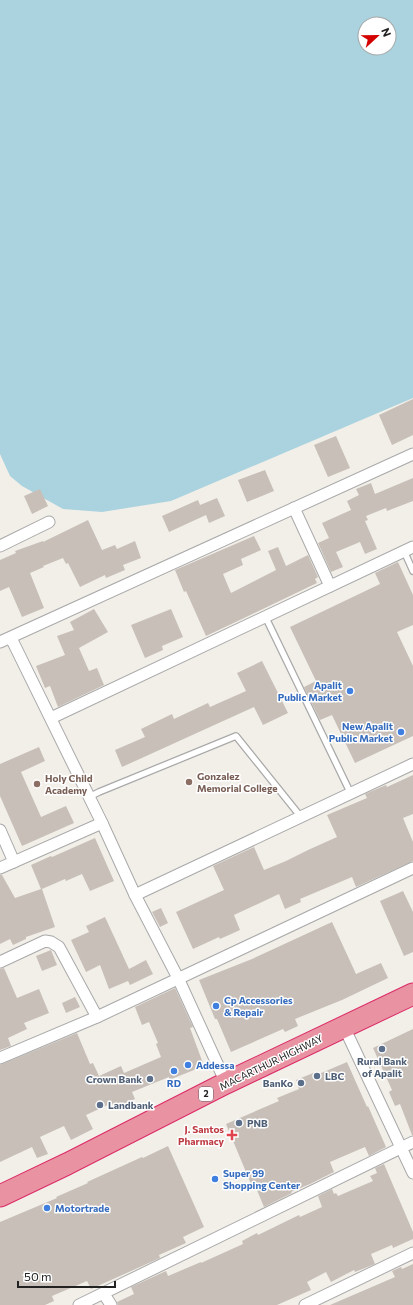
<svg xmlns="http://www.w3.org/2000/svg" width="413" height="1305" font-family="Commissioner,sans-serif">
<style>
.water{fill:#aad3df;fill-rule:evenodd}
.building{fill:#c7bfb8}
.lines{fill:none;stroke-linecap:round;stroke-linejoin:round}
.lane-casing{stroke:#a9a9a9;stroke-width:8}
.street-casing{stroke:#a9a9a9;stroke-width:13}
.highway-casing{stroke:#dc2a67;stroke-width:23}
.lane{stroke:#fff;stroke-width:5.5}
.street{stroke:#fff;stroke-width:11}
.highway{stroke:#e892a2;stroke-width:21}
.shop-dot{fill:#3f7fe0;stroke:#fff;stroke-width:1.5}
.education-dot{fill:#8d6e63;stroke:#fff;stroke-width:1.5}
.service-dot{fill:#5c6f8a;stroke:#fff;stroke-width:1.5}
.health-dot{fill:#e0444e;stroke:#fff;stroke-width:1.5}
.labels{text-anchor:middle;stroke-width:3;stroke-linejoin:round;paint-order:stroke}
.shield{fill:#fff;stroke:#646464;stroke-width:1}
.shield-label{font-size:9px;font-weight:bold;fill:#222}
.shop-label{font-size:10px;font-weight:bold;fill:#366cbe;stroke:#fff;text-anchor:start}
.education-label{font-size:10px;font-weight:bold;fill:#785e54;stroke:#fff;text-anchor:start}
.service-label{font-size:10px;font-weight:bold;fill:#4e5e75;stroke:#fff;text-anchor:start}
.street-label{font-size:10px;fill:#222;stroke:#fff}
.health-label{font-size:10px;font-weight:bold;fill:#be3a42;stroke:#fff;text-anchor:end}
</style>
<rect width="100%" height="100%" fill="#f2efe9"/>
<path class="water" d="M 0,0 L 413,0 L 413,398 L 171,501 L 102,512 L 63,509 L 22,486 L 10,476 L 0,454 ZM 365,24 L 389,24 L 389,48 L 365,48 Z"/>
<g class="building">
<path d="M 413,399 L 413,435 L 392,445 L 379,415 Z"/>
<path d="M 336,436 L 350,468 L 328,477 L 314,445 Z"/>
<path d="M 265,470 L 274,491 L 247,502 L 238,480 Z"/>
<path d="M 413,478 L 413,501 L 387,511 L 386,508 L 366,516 L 368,520 L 365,521 L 377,549 L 365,554 L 360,542 L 336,552 L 343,567 L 331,572 L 318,543 L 329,538 L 322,523 L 351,510 L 347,501 L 359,495 L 356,489 L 371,483 L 375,494 Z"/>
<path d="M 40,489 L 48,506 L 32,514 L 24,496 Z"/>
<path d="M 217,498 L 225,516 L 209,523 L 206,515 L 169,532 L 162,516 L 198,500 L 200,505 Z"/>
<path d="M 88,520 L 102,550 L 115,545 L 117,549 L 135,541 L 141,558 L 123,565 L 125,570 L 106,578 L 105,575 L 80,587 L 68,563 L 66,564 L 63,558 L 43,566 L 44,567 L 30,573 L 44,608 L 22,617 L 9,587 L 0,591 L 0,560 L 16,553 L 15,551 L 43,541 L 43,542 Z"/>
<path d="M 254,536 L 261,550 L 241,559 L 243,565 L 223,574 L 231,593 L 276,570 L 268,551 L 278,547 L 286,566 L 308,555 L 318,577 L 315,579 L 317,583 L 242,619 L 206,636 L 186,591 L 184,592 L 175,570 Z"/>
<path d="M 398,562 L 413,595 L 413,625 L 397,632 L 413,666 L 413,736 L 355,763 L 332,715 L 320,720 L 304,687 L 316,681 L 290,627 L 380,584 L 375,573 Z"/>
<path d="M 94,609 L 108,632 L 79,648 L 89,671 L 97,668 L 104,685 L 58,707 L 50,686 L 45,688 L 36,666 L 65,655 L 57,636 L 74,630 L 70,622 Z"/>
<path d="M 171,609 L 183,637 L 162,646 L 163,650 L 145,658 L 131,625 Z"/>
<path d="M 262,661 L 288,713 L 263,725 L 254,707 L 122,767 L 115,750 L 145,737 L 141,729 L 172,714 L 174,719 L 208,703 L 210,707 L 246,691 L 237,673 Z"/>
<path d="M 39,747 L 45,761 L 21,772 L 41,817 L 66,806 L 74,823 L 22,846 L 0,796 L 0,764 Z"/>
<path d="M 413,775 L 413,814 L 403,818 L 413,842 L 413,861 L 356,887 L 352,877 L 300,899 L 301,902 L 285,909 L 279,894 L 234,915 L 240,930 L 220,939 L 219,937 L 193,949 L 176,912 L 224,890 L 213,866 L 254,847 L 264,870 L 286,861 L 308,850 L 337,837 L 327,815 L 367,798 L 365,794 L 386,785 L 387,787 Z"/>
<path d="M 95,838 L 114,881 L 90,891 L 82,874 L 66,881 L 65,879 L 42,889 L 55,927 L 26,937 L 26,939 L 13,945 L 10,939 L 0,944 L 0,875 L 2,875 L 15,898 L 41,889 L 31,865 L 51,856 L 52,857 Z"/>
<path d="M 403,891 L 413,912 L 413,952 L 404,956 L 380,901 Z"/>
<path d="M 161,908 L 168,923 L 160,927 L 152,912 Z"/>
<path d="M 105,917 L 129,969 L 146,960 L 153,974 L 130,985 L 128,981 L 109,989 L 100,965 L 86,972 L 71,940 L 89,932 L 86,926 Z"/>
<path d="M 332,922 L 356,974 L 381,963 L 388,978 L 342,1000 L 295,1019 L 298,1026 L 285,1032 L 283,1029 L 231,1052 L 217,1019 L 215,1019 L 199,980 L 252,959 Z"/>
<path d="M 51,950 L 57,965 L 42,971 L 36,956 Z"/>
<path d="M 4,968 L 17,998 L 39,989 L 49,1013 L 24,1023 L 27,1029 L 8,1038 L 11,1046 L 0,1050 L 0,969 Z"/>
<path d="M 175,988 L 193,1027 L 190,1028 L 204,1066 L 169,1080 L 169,1077 L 132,1092 L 135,1099 L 114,1108 L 112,1103 L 86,1115 L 93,1129 L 71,1140 L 64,1126 L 40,1137 L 48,1154 L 37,1158 L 32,1147 L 0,1162 L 0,1065 L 77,1033 L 90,1064 L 93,1063 L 99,1076 L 121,1066 L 124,1073 L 161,1057 L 156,1044 L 158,1043 L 149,1022 L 142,1025 L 135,1007 Z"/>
<path d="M 75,997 L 80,1007 L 66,1013 L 62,1003 Z"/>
<path d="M 413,1029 L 413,1135 L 412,1135 L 400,1104 L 395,1106 L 389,1092 L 392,1090 L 373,1048 Z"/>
<path d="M 347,1062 L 367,1107 L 368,1106 L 386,1147 L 369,1156 L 365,1147 L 330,1162 L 334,1172 L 310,1184 L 291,1192 L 292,1193 L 264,1207 L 254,1183 L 251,1184 L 226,1124 L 279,1101 L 277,1098 L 299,1089 L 296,1080 L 318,1071 L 319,1074 Z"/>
<path d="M 168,1146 L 204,1227 L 183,1237 L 186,1243 L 159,1255 L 160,1258 L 91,1289 L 87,1281 L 52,1296 L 54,1301 L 45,1305 L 0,1305 L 0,1222 L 57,1198 L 56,1197 L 88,1183 L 87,1182 L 142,1157 L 143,1158 Z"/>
<path d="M 384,1164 L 413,1232 L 413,1239 L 393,1248 L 392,1245 L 371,1254 L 375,1264 L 355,1272 L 354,1270 L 331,1282 L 326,1272 L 307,1282 L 311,1290 L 277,1305 L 118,1305 L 117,1302 L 134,1294 L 131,1287 L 166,1271 L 168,1276 L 201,1262 L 201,1263 L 243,1244 L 242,1241 L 257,1233 L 258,1235 L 299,1215 L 300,1217 L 322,1207 L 318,1196 L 332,1189 L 334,1194 L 336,1193 L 338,1196 L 373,1181 L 370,1176 L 377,1173 L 375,1168 Z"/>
<path d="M 413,1264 L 413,1305 L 330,1305 L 395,1277 L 392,1271 L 401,1267 L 402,1269 Z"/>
</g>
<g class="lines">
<defs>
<g id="lane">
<path d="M 404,551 L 413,571"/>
<path d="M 265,616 L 351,794"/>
<path d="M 89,797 L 99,792 L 236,736 L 301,817"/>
</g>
<g id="street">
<path d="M 294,508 L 330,586"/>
<path d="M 0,546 L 49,522"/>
<path d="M 11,638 L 102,823 L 135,895 L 178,978 L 226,1083"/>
<path d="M 0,642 L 413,454"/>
<path d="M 51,718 L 413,547"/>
<path d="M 0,830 L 14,862"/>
<path d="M 0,868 L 102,823"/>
<path d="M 135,895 L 413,764"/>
<path d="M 0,962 L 45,941 L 51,942 L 59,947 L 97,1017"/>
<path d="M 344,1027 L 413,1173"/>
<path d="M 0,1058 L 97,1017 L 413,868"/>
<path d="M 104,1294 L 111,1305"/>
<path d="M 79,1305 L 413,1142"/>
<path d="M 305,1305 L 413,1253"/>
</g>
<path id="highway" d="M 0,1196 L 67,1164 L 226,1083 L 413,994"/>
</defs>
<use href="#lane" class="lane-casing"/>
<use href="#street" class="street-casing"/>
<use href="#highway" class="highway-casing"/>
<use href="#lane" class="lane"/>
<use href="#street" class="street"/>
<use href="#highway" class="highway"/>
</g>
<g class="shop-dot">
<circle cx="350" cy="691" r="4"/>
<circle cx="401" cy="732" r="4"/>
<circle cx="216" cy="1006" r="4"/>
<circle cx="188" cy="1065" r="4"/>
<circle cx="174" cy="1071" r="4"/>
<circle cx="215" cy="1179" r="4"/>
<circle cx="47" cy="1208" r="4"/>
</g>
<g class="education-dot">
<circle cx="189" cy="782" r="4"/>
<circle cx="37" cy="784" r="4"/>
</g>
<g class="service-dot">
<circle cx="382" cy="1049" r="4"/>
<circle cx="317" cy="1076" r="4"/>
<circle cx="150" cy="1079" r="4"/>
<circle cx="301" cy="1083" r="4"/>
<circle cx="100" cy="1105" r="4"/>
<circle cx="239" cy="1123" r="4"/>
</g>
<path class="health-dot" d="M230 1129h4v4h4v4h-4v4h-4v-4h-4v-4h4z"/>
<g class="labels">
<rect class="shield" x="199" y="1087" width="14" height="14" rx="3"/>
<g class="shield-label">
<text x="206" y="1097">2</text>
</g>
<g class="shop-label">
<text x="342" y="689" text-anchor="end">Apalit<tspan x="342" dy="12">Public Market</tspan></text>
<text x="393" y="730" text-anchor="end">New Apalit<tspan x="393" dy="12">Public Market</tspan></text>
<text x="224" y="1004">Cp Accessories<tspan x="224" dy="12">&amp; Repair</tspan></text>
<text x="196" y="1069">Addessa</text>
<text x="174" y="1087" text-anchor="middle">RD</text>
<text x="223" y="1177">Super 99<tspan x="223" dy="12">Shopping Center</tspan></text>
<text x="55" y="1212">Motortrade</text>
</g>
<g class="education-label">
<text x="197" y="780">Gonzalez<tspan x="197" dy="12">Memorial College</tspan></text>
<text x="45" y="782">Holy Child<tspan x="45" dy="12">Academy</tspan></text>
</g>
<g class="service-label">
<text x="382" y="1065" text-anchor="middle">Rural Bank<tspan x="382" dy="12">of Apalit</tspan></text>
<text x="325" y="1080">LBC</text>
<text x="142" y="1083" text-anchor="end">Crown Bank</text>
<text x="293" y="1087" text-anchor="end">BanKo</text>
<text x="108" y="1109">Landbank</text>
<text x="247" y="1127">PNB</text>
</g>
<g class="street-label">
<text transform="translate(271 1062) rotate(-26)" y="4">MACARTHUR HIGHWAY</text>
</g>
<g class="health-label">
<text x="224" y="1133">J. Santos<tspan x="224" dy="12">Pharmacy</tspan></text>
</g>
</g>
<g transform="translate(377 36) rotate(68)"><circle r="19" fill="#ffffff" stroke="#a7a7a7"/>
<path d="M0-3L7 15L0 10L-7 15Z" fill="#d40000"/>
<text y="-6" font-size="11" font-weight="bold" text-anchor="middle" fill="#222222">N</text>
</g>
<path d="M18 1281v6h97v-6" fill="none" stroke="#222222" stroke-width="2"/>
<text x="24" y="1281" font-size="12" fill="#222222" stroke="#ffffff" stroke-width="3" paint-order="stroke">50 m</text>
</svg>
